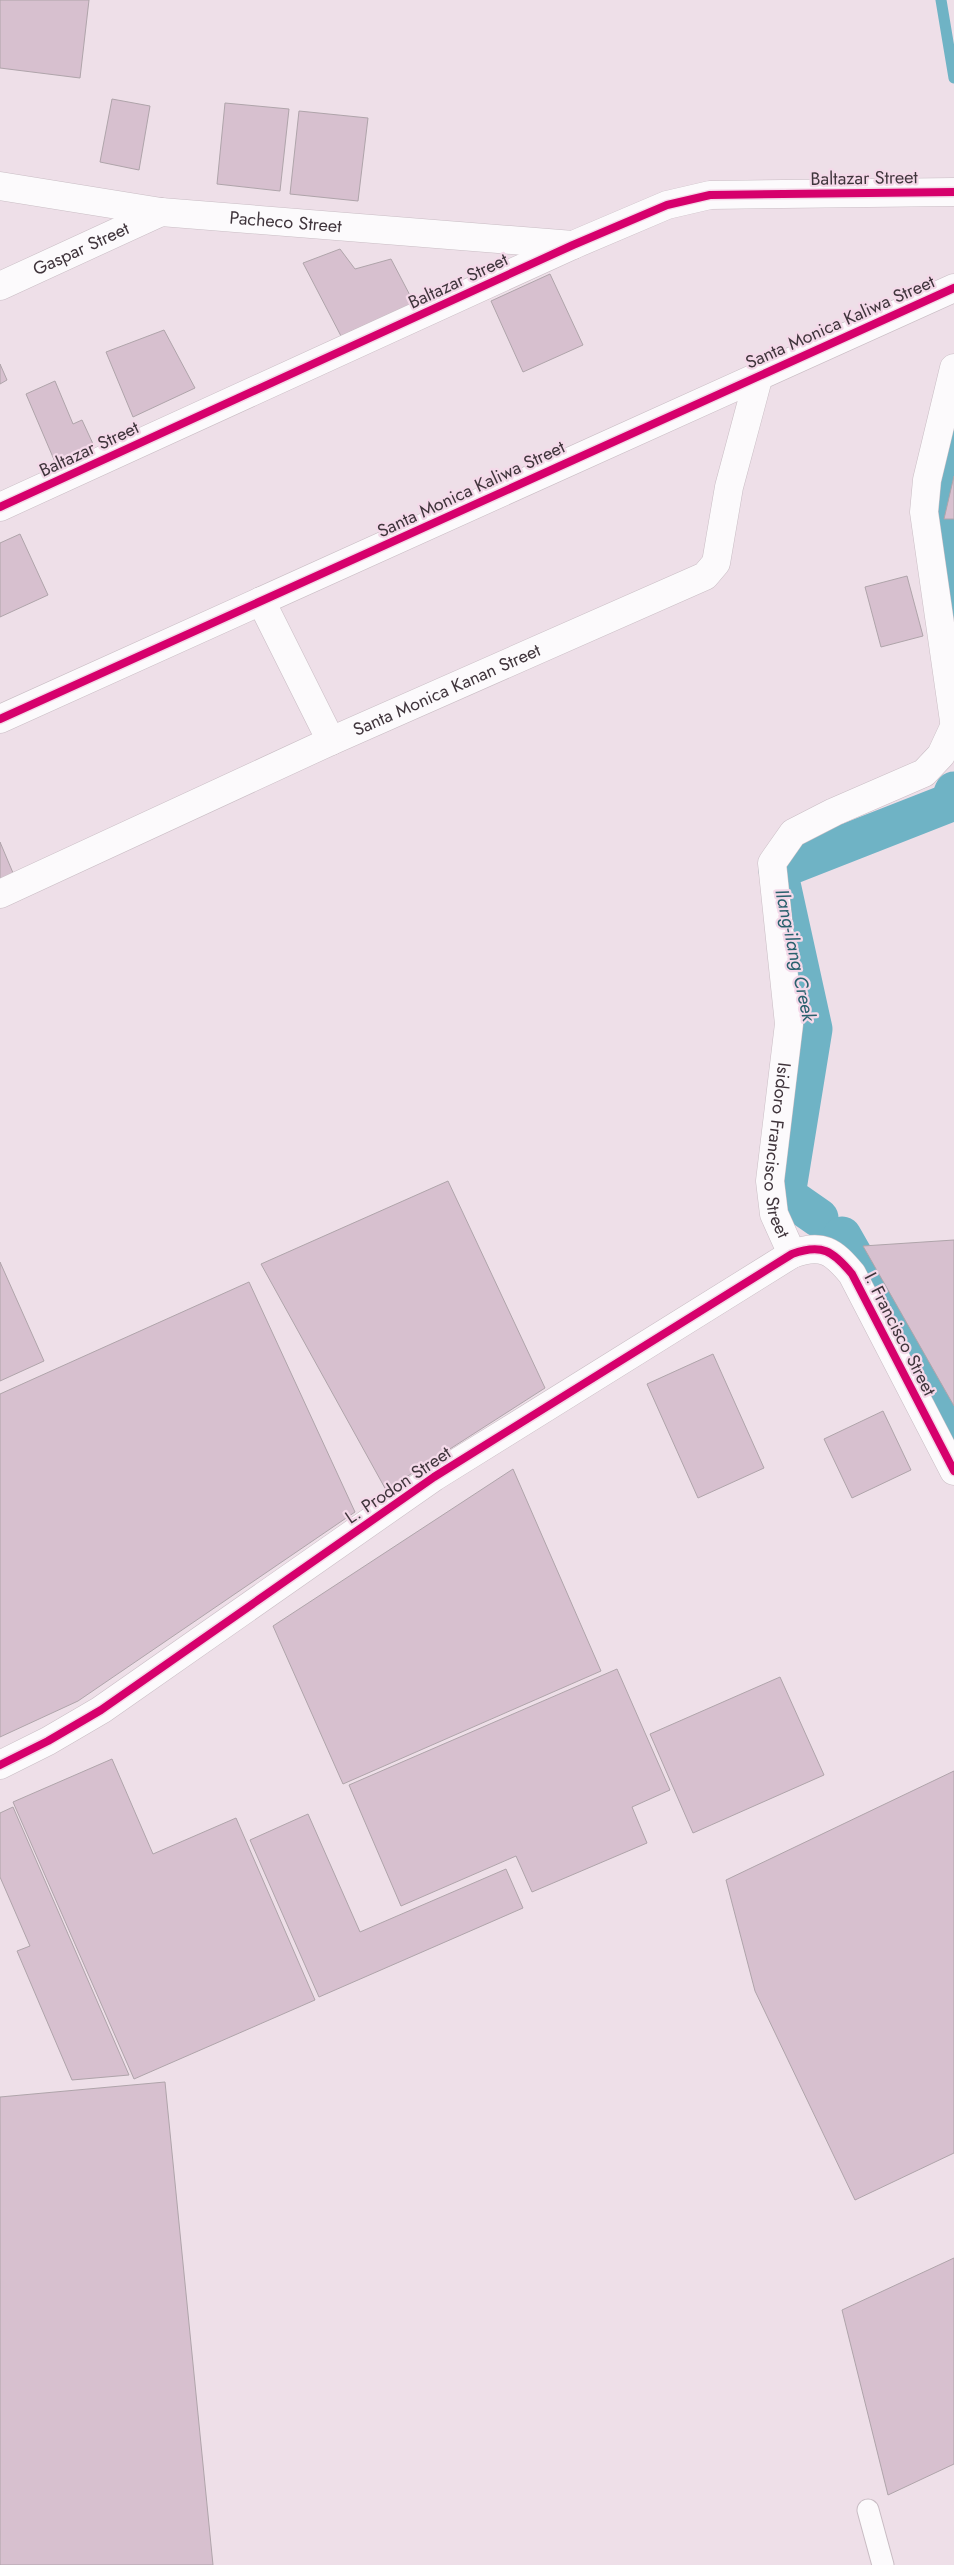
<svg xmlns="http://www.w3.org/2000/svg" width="954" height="2565" font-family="Jost,sans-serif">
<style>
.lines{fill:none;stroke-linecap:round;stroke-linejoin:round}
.stream{stroke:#6fb3c5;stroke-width:11}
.canal{stroke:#6fb3c5;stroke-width:39}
.building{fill:#d7c0cf;stroke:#afa4aa}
.lane-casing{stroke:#c9bdc4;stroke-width:23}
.street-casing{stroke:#c9bdc4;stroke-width:29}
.secondary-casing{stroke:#c9bdc4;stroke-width:29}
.lane{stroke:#fcfafc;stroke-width:21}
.street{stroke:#fcfafc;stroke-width:28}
.secondary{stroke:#fcfafc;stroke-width:28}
.cycleway-casing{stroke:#f4d9e9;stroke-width:11}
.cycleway{stroke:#d6006c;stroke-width:8}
.labels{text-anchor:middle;stroke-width:4.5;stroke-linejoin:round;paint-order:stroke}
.street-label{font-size:18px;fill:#40353c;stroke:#f4d9e9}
.water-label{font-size:19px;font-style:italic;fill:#29606d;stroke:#f4d9e9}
</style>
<rect width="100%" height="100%" fill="#eedfe8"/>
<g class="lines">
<path class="stream" d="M 941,0 L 954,78"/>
<g class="canal">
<path d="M 954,435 L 937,515 L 954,602"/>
<path d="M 819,1218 L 786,1195 L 813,1029 L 778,870 L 949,803 L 954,791"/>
<path d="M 842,1236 L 954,1432"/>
</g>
</g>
<g class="building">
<path d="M 0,0 L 89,0 L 80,78 L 0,68 Z"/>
<path d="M 112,99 L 150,106 L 139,170 L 100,162 Z"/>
<path d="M 225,103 L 289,109 L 280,191 L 217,184 Z"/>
<path d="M 299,111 L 368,118 L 358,201 L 290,194 Z"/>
<path d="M 340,249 L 355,269 L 391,259 L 414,303 L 341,336 L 303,263 Z"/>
<path d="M 550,274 L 583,345 L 523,372 L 491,301 Z"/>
<path d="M 164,330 L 195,388 L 133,417 L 106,352 Z"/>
<path d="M 0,364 L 7,380 L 0,384 Z"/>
<path d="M 55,381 L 73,424 L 82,420 L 94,446 L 55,462 L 26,394 Z"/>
<path d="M 954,476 L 954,519 L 944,519 Z"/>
<path d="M 20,534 L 48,595 L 0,617 L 0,543 Z"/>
<path d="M 907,576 L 923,636 L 881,647 L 865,587 Z"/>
<path d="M 0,842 L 16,880 L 0,887 Z"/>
<path d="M 448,1181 L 545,1388 L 386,1490 L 261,1264 Z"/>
<path d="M 954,1240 L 954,1406 L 863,1246 Z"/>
<path d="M 0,1262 L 44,1361 L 0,1381 Z"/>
<path d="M 249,1282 L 355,1512 L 78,1701 L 0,1737 L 0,1394 Z"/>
<path d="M 713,1354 L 764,1468 L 698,1498 L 647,1384 Z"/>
<path d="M 883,1411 L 911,1470 L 852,1498 L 824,1439 Z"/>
<path d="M 513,1469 L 601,1671 L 343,1784 L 273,1626 Z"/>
<path d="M 617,1669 L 670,1790 L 632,1807 L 647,1843 L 532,1892 L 516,1856 L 401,1906 L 349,1785 Z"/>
<path d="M 780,1677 L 824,1775 L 693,1833 L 650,1734 Z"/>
<path d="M 112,1759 L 153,1854 L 236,1818 L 315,2000 L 134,2079 L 13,1802 Z"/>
<path d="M 954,1771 L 954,2153 L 855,2200 L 755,1991 L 726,1880 Z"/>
<path d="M 13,1807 L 129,2075 L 72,2080 L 17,1951 L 30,1946 L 0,1877 L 0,1813 Z"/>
<path d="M 308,1814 L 360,1932 L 506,1869 L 523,1908 L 319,1997 L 250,1840 Z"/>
<path d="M 165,2082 L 213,2565 L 0,2565 L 0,2097 Z"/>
<path d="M 954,2258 L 954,2464 L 888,2495 L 842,2310 Z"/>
</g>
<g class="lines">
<defs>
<path id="lane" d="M 868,2510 L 883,2565"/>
<g id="street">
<path id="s1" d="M 0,286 L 161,212"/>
<path d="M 0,507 L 573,245"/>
<path d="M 261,601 L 331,741"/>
<path d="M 0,719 L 954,288"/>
<path id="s2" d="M 0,894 L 331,741 L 705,576 L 716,563 L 729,487 L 759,375"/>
<path d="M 0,1765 L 48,1741 L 101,1710 L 434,1477 L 792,1254"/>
</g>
<g id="secondary">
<path id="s3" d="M 0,186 L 161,212 L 573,245 L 667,205 L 710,195 L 954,192"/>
<path d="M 954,368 L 927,480 L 924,512 L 954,721"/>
<path id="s4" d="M 954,727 L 941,755 L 924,773 L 834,812 L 793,833 L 772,863 L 789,1024 L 770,1181 L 774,1214 L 792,1254 C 822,1243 833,1251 852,1274 L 954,1471"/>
</g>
</defs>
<use href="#lane" class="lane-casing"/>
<use href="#street" class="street-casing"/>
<use href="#secondary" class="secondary-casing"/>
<use href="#lane" class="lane"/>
<use href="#street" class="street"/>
<use href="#secondary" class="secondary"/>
<defs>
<g id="cycleway">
<path d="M 0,507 L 573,245 L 667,205 L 710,195 L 954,192"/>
<path d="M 0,719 L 954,288"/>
<path d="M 0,1765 L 48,1741 L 101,1710 L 434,1477 L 792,1254 C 822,1243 833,1251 852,1274 L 954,1471"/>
</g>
</defs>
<use href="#cycleway" class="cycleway-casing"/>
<use href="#cycleway" class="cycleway"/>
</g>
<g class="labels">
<g class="street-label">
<text transform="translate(864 178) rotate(-1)" y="6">Baltazar Street</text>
<text dy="6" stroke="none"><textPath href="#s3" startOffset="288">Pacheco Street</textPath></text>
<text dy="6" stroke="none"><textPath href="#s1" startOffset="89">Gaspar Street</textPath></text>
<text transform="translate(458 281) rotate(-25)" y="6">Baltazar Street</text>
<text transform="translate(840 322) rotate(-24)" y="6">Santa Monica Kaliwa Street</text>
<text transform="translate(89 449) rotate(-25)" y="6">Baltazar Street</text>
<text transform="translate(471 489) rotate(-25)" y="6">Santa Monica Kaliwa Street</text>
<text dy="6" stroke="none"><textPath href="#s2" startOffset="491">Santa Monica Kanan Street</textPath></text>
<text dy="6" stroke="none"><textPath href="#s4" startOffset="526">Isidoro Francisco Street</textPath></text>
<text transform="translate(900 1334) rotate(63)" y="6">I. Francisco Street</text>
<text transform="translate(398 1485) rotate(-34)" y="6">L. Prodon Street</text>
</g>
<g class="water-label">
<text transform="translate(796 955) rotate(78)" y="7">Ilang-ilang Creek</text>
</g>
</g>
</svg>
